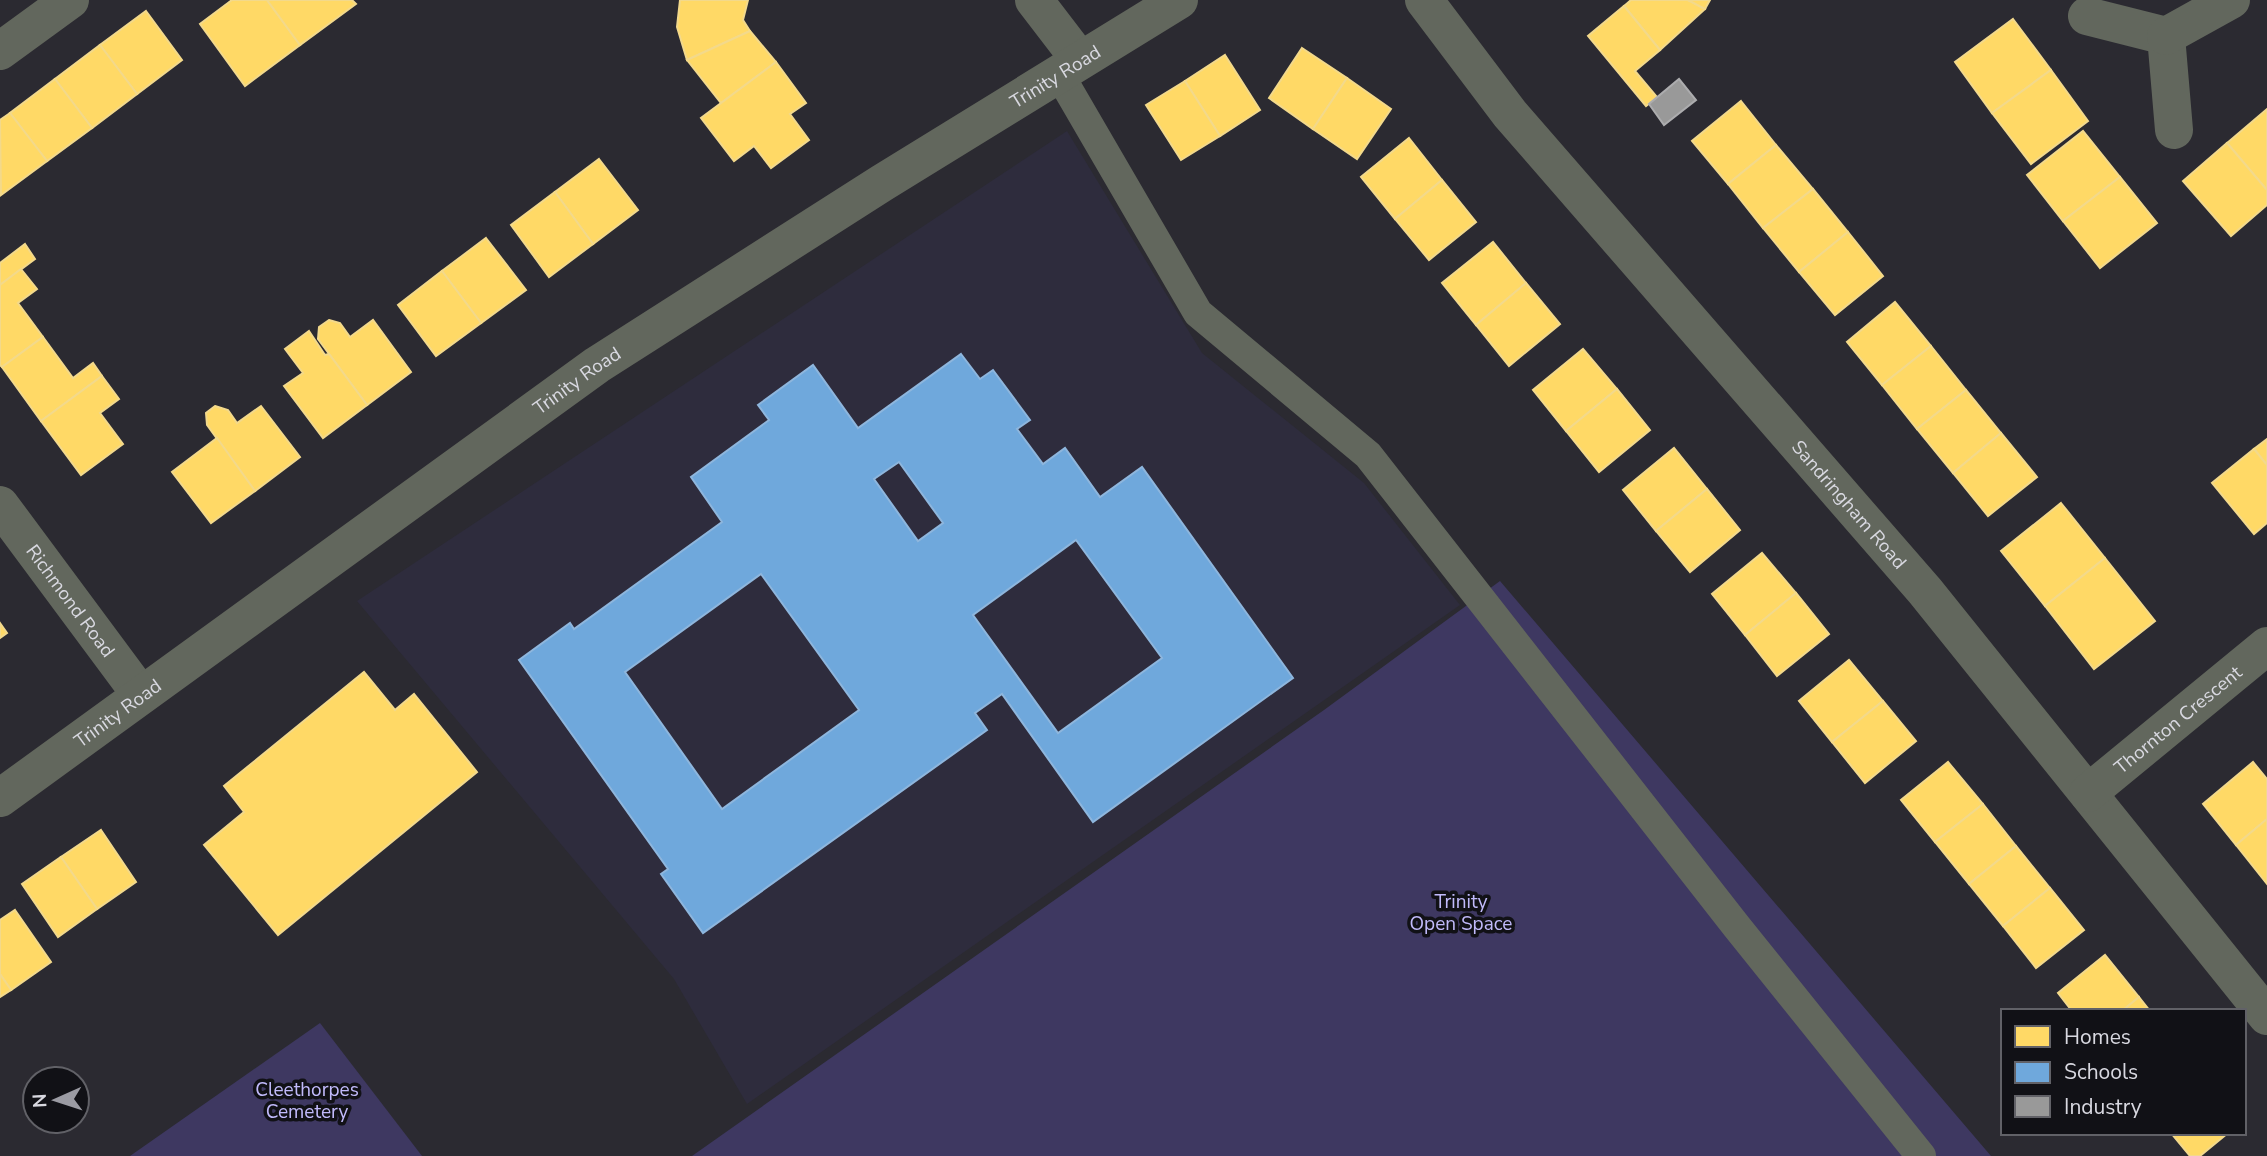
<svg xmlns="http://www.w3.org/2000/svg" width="2267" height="1156" font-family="'Nunito Sans',sans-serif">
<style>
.built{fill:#2e2c3d}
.green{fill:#3e3861}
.homes{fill:#ffd966;stroke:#f3d98b;stroke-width:2}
.schools{fill:#6fa8dc;stroke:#8eb6dd;stroke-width:2;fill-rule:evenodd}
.industry{fill:#999;stroke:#acacae;stroke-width:2}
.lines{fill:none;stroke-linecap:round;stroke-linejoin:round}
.service{stroke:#62675d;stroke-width:30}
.minor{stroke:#62675d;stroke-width:38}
.labels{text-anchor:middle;stroke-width:7;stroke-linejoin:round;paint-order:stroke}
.street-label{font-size:19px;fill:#d8d8e0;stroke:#111116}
.park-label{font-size:19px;fill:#c1bafb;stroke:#111116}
</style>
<rect width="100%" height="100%" fill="#2b2a31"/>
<path class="built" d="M 1067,131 L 1202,353 L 1364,483 L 1460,605 L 747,1104 L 674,979 L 357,601 Z"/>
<g class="green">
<path d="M 1500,581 L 1991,1156 L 692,1156 L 1324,710 Z"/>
<path d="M 320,1023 L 422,1156 L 130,1156 Z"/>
</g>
<g class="homes">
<path d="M 232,0 L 267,0 L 300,45 L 245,86 L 200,24 Z"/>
<path d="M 267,0 L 352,0 L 356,4 L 300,45 Z"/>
<path d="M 680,0 L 748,0 L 743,20 L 750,31 L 687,60 L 677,27 Z"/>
<path d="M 1631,0 L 1688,0 L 1705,9 L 1660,50 L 1624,6 Z"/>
<path d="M 1688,0 L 1710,0 L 1705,9 Z"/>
<path d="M 1624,6 L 1660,50 L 1635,71 L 1657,97 L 1646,106 L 1588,36 Z"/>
<path d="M 146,11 L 182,60 L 137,94 L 100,45 Z"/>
<path d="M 2013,19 L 2051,70 L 1992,113 L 1955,62 Z"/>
<path d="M 750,31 L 776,62 L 721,103 L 687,60 Z"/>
<path d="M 100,45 L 137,94 L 92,128 L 55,79 Z"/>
<path d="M 1302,48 L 1347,78 L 1313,129 L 1269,98 Z"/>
<path d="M 1225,55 L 1260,110 L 1220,136 L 1185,81 Z"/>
<path d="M 776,62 L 806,103 L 790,114 L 809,140 L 771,168 L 754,146 L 734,161 L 701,118 Z"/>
<path d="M 2051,70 L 2088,121 L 2031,164 L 1992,113 Z"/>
<path d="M 1347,78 L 1391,109 L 1357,159 L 1313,129 Z"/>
<path d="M 55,79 L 92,128 L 47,161 L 10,113 Z"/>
<path d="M 1185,81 L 1220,136 L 1181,160 L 1146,105 Z"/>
<path d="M 1741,101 L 1776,145 L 1728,184 L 1692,141 Z"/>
<path d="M 2267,109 L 2267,190 L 2227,143 Z"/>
<path d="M 10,113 L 47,161 L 1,195 L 0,120 Z"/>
<path d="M 2083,131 L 2120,177 L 2063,221 L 2027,175 Z"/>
<path d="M 1409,138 L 1442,180 L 1395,219 L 1361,177 Z"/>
<path d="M 2227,143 L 2267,190 L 2267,205 L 2231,236 L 2183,181 Z"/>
<path d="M 1776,145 L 1813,189 L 1763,228 L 1728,184 Z"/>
<path d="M 599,159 L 638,210 L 593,244 L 555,192 Z"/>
<path d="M 2120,177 L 2157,223 L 2100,268 L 2063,221 Z"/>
<path d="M 1442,180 L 1476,222 L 1429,260 L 1395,219 Z"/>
<path d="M 1813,189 L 1848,232 L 1799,272 L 1763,228 Z"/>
<path d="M 555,192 L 593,244 L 549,277 L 511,225 Z"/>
<path d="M 1848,232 L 1883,276 L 1835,315 L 1799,272 Z"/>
<path d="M 486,238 L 526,290 L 481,323 L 442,271 Z"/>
<path d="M 1493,242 L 1526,283 L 1476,325 L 1442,283 Z"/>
<path d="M 25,244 L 35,259 L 0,285 L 0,263 Z"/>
<path d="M 21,269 L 37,289 L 18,303 L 43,337 L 2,367 L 0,365 L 0,285 Z"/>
<path d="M 442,271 L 481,323 L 436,356 L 398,305 Z"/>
<path d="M 1526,283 L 1560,324 L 1509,366 L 1476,325 Z"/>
<path d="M 1895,302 L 1931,346 L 1882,385 L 1847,342 Z"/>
<path d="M 329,320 L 340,323 L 350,337 L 373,320 L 411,372 L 367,405 L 318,339 L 319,327 Z"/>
<path d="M 309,331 L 325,355 L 329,354 L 367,405 L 323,438 L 284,386 L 303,373 L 285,349 Z"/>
<path d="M 43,337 L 73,378 L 93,363 L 102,376 L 41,421 L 2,367 Z"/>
<path d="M 1931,346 L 1966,390 L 1917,429 L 1882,385 Z"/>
<path d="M 1583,349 L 1617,389 L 1566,431 L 1533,390 Z"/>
<path d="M 102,376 L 119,399 L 100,413 L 123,444 L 81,475 L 41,421 Z"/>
<path d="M 1617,389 L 1650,430 L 1599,472 L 1566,431 Z"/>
<path d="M 1966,390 L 2001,433 L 1953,473 L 1917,429 Z"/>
<path d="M 215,406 L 228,410 L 237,423 L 261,406 L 300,457 L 255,491 L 207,425 L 206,413 Z"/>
<path d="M 2001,433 L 2037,477 L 1988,516 L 1953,473 Z"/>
<path d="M 217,438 L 255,491 L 211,523 L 172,472 Z"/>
<path d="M 2267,439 L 2267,465 L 2254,449 Z"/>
<path d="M 1674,448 L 1707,489 L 1656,531 L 1623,490 Z"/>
<path d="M 2254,449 L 2267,465 L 2267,523 L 2254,534 L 2212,483 Z"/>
<path d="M 1707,489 L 1740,530 L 1690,572 L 1656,531 Z"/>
<path d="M 2061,503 L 2105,558 L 2045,606 L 2001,551 Z"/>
<path d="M 1762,553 L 1796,593 L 1745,635 L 1712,594 Z"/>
<path d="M 2105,558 L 2155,621 L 2094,669 L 2045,606 Z"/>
<path d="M 1796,593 L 1829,634 L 1777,676 L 1745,635 Z"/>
<path d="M 0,623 L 7,633 L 0,638 Z"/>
<path d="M 1849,660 L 1883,701 L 1832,742 L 1799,701 Z"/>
<path d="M 364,672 L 395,710 L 414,694 L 477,772 L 278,935 L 204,845 L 244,812 L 224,786 Z"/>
<path d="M 1883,701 L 1916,741 L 1865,783 L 1832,742 Z"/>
<path d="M 1948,762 L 1983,804 L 1935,842 L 1901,800 Z"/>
<path d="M 2253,762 L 2267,779 L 2267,819 L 2236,845 L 2203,804 Z"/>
<path d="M 1983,804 L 2016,846 L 1969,884 L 1935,842 Z"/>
<path d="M 2267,819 L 2267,884 L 2236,845 Z"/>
<path d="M 101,830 L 136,882 L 97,909 L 61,857 Z"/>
<path d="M 2016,846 L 2050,888 L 2003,926 L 1969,884 Z"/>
<path d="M 61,857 L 97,909 L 58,937 L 22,884 Z"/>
<path d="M 2050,888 L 2084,930 L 2036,968 L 2003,926 Z"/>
<path d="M 15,910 L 51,962 L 11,990 L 0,974 L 0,920 Z"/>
<path d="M 2105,955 L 2139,997 L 2122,1011 L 2072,1011 L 2058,993 Z"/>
<path d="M 0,974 L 11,990 L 0,997 Z"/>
<path d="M 2139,997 L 2150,1011 L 2122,1011 Z"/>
<path d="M 2171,1133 L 2228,1133 L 2200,1156 L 2190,1156 Z"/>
</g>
<path class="schools" d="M 961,354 L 980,379 L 993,370 L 1030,420 L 1017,429 L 1043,464 L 1065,448 L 1100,497 L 1142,467 L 1293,678 L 1093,822 L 1002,694 L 975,713 L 987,730 L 703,933 L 661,874 L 668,869 L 519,660 L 570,623 L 574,629 L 722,522 L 691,477 L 769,420 L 758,405 L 813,365 L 858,428 ZM 899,462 L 943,523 L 918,541 L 874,479 ZM 1076,540 L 1162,658 L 1058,733 L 973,615 ZM 761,574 L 859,710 L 722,809 L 625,672 Z"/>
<path class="industry" d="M 1679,79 L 1696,100 L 1664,125 L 1649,104 Z"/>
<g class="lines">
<path class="service" d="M 1059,74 L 1198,313 L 1368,455 L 1737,927 L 1921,1156"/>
<g class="minor">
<path d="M 1034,0 L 1080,60"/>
<path id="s1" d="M 1424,0 L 1510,114 L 1925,591 L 2267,1016"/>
<path d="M 2087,16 L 2166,36 L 2174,130"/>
<path d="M 2166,36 L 2231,0"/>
<path d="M 0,51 L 70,0"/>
<path id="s2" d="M 0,505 L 141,695"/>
<path id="s3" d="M 2088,793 L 2267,646"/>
<path id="s4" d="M 0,798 L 597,365 L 882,183 L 1179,0"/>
</g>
</g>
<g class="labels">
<g class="street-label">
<text dy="7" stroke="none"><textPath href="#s4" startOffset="1279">Trinity Road</textPath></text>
<text dy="7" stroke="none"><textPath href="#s4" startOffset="712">Trinity Road</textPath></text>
<text dy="7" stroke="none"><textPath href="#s1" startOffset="660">Sandringham Road</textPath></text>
<text dy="7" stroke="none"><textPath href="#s2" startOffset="119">Richmond Road</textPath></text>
<text dy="7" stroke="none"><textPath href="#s4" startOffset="145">Trinity Road</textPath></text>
<text dy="7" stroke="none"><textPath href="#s3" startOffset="116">Thornton Crescent</textPath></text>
</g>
<g class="park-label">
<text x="1461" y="908">Trinity<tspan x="1461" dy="22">Open Space</tspan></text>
<text x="307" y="1096">Cleethorpes<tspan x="307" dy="22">Cemetery</tspan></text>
</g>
</g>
<rect x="2001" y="1009" width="245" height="126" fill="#111116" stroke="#616167" stroke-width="2"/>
<rect x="2015" y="1026" width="35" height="21" fill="#ffd966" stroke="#616167" stroke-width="2"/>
<text x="2064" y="1044" font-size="21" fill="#d8d8e0">Homes</text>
<rect x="2015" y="1062" width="35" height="21" fill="#6fa8dc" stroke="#616167" stroke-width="2"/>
<text x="2064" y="1079" font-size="21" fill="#d8d8e0">Schools</text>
<rect x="2015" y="1096" width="35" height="21" fill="#999999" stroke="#616167" stroke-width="2"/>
<text x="2064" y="1114" font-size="21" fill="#d8d8e0">Industry</text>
<g transform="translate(56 1100) rotate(267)"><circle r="33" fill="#111116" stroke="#616167" stroke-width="2"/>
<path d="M0-5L12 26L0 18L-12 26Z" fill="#9b9ba3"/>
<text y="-10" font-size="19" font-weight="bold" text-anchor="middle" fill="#d8d8e0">N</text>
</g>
</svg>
